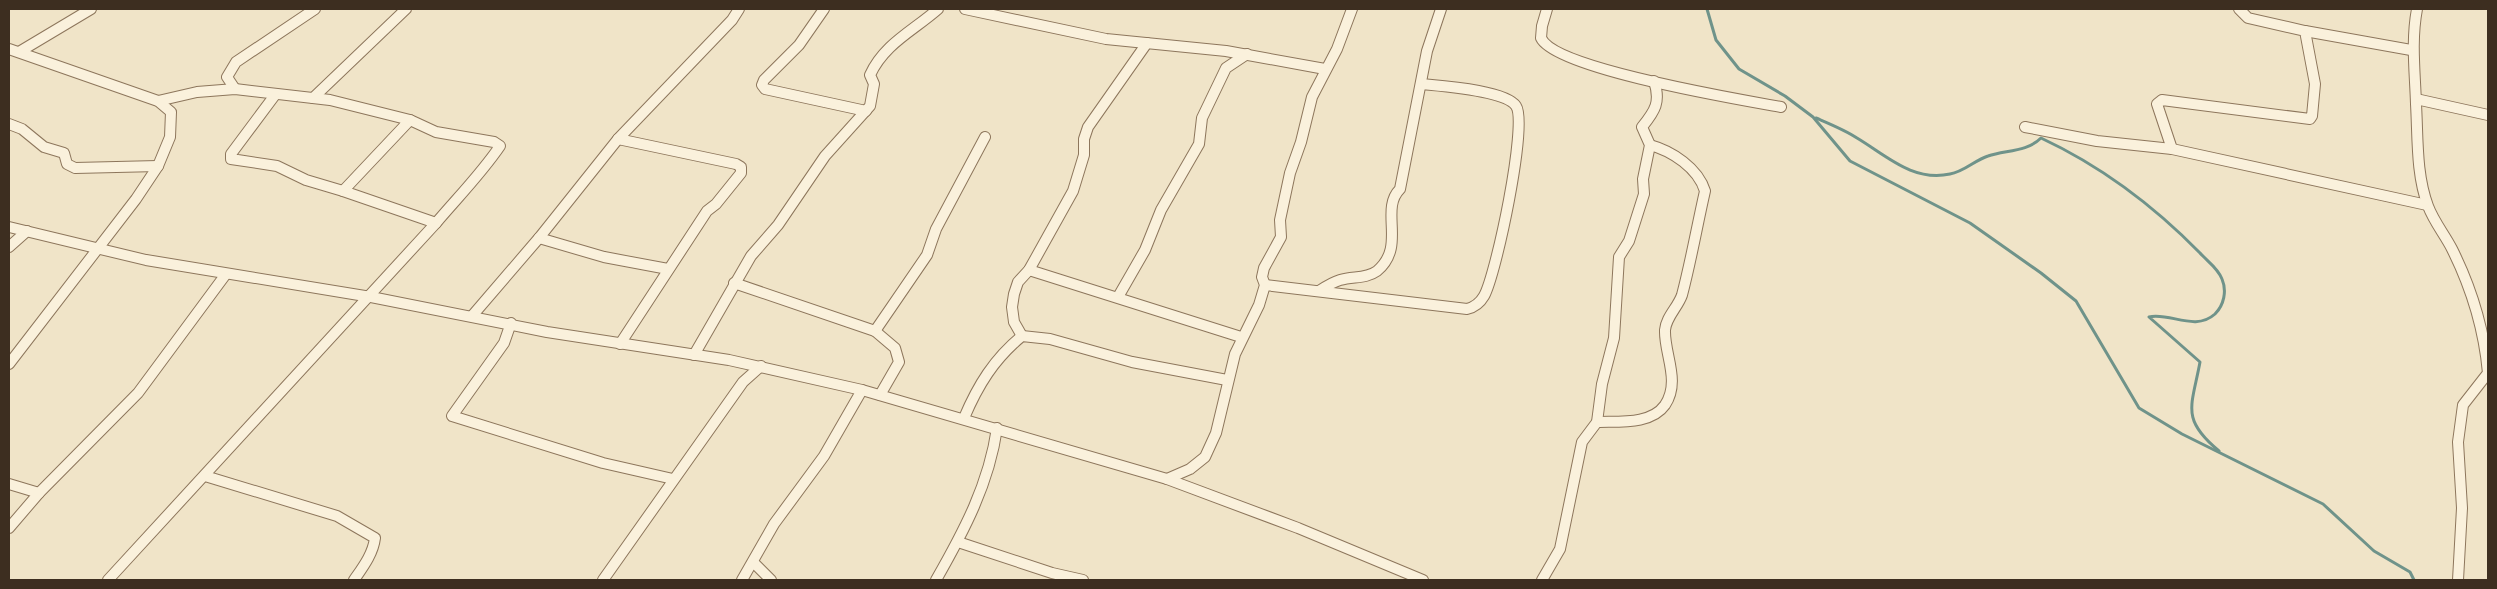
<svg xmlns="http://www.w3.org/2000/svg" width="2497" height="589" font-family="'Noto Serif',serif">
<style>
.lines{fill:none;stroke-linecap:round;stroke-linejoin:round}
.stream{stroke:#6f938a;stroke-width:3}
.minor-casing{stroke:#8d765c;stroke-width:12}
.minor{stroke:#faf1dc;stroke-width:10}
</style>
<rect width="100%" height="100%" fill="#f0e4c8"/>
<g class="lines">
<g class="stream">
<path d="M 1707,9 L 1716,40 L 1739,69 L 1785,96 L 1813,117 L 1850,161 L 1970,223 L 2041,273 L 2076,301 L 2139,408 L 2182,434 L 2323,504 L 2374,551 L 2410,572 L 2414,580"/>
<path d="M 1816,118 C 1830,124 1845,130 1857,138 C 1887,156 1913,182 1950,174 C 1964,172 1975,160 1988,156 C 2006,150 2027,152 2041,138 C 2101,166 2154,206 2200,253 C 2207,261 2218,268 2222,279 C 2227,291 2224,305 2215,314 C 2195,332 2170,312 2149,317 L 2200,362 C 2192,406 2180,419 2219,451"/>
</g>
<defs>
<g id="minor">
<path d="M 824,9 L 799,45 L 764,80 L 762,85 L 765,89 L 866,111"/>
<path d="M 965,9 L 1106,39 L 1226,51 L 1325,69"/>
<path d="M 1547,9 L 1542,26 L 1541,38 C 1555,69 1743,100 1781,107"/>
<path d="M 2417,9 C 2411,41 2415,72 2416,104 C 2418,138 2416,174 2428,206 C 2434,222 2445,235 2452,249 C 2472,289 2484,328 2488,373 L 2463,405 L 2458,442 L 2462,508 L 2458,580"/>
<path d="M 2305,31 L 2411,50"/>
<path d="M 9,49 L 158,101 L 171,112 L 170,137 L 158,166 L 136,199 L 9,364"/>
<path d="M 19,52 L 91,9"/>
<path d="M 235,89 L 227,77 L 236,62 L 315,9"/>
<path d="M 275,95 L 231,154 L 231,159 L 277,166 L 306,180 L 343,191"/>
<path d="M 313,98 L 406,9"/>
<path d="M 2416,99 L 2488,115"/>
<path d="M 410,120 L 436,132 L 494,142 L 500,146 C 481,174 458,197 436,223"/>
<path d="M 9,124 L 22,129 L 44,147 L 64,153 L 67,164 L 75,168 L 158,166"/>
<path d="M 2025,127 L 2097,141 L 2172,149 L 2427,205"/>
<path d="M 618,139 L 736,164 L 741,167 L 741,173 L 716,204 L 707,211 L 620,344"/>
<path d="M 2172,149 L 2157,104 L 2162,100 L 2310,119 L 2312,116 L 2315,84 L 2305,31 L 2248,18 L 2239,9"/>
<path d="M 9,227 L 146,260 L 371,297 L 547,332 L 729,360 L 862,390 L 1167,479 L 1298,528 L 1423,580"/>
<path d="M 539,238 L 604,257 L 668,269"/>
<path d="M 9,247 L 27,231"/>
<path d="M 1029,270 L 1241,337"/>
<path d="M 734,283 L 875,331 L 895,348 L 899,362 L 880,395"/>
<path d="M 1265,285 L 1467,309 C 1475,307 1480,303 1484,296 C 1496,275 1528,124 1516,106 C 1505,90 1440,86 1421,84"/>
<path d="M 1319,291 C 1325,287 1333,282 1340,280 C 1353,276 1366,279 1377,271 C 1407,246 1379,210 1400,189 L 1427,51 L 1441,9"/>
<path d="M 1118,297 L 1145,250 L 1161,210 L 1199,144 L 1202,118 L 1226,68 L 1247,54"/>
<path d="M 472,316 L 539,238 L 618,139 L 732,20 L 739,9"/>
<path d="M 511,323 L 504,343 L 452,416 L 603,463 L 673,479"/>
<path d="M 875,331 L 927,255 L 936,229 L 985,137"/>
<path d="M 1022,336 L 1014,322 L 1012,307 L 1014,294 L 1018,282 L 1029,270 L 1073,191 L 1084,155 L 1084,139 L 1088,127 L 1147,43"/>
<path d="M 694,355 L 751,256 L 778,225 L 825,156 L 870,106 L 874,84 L 870,75 C 884,44 913,31 938,9"/>
<path d="M 964,418 C 978,385 994,359 1022,336 L 1050,339 L 1132,362 L 1227,380"/>
<path d="M 1597,422 C 1618,421 1651,425 1665,405 C 1681,381 1664,354 1665,330 C 1666,317 1678,307 1682,295 C 1691,261 1697,226 1705,191 C 1698,168 1672,151 1650,145"/>
<path d="M 205,476 L 337,516 L 375,538 C 373,554 363,567 354,580"/>
<path d="M 1167,479 L 1190,469 L 1205,457 L 1216,433 L 1235,354 L 1259,305 L 1265,285 L 1262,277 L 1264,268 L 1281,237 L 1280,220 L 1290,173 L 1301,142 L 1312,97 L 1337,49 L 1352,9"/>
<path d="M 9,484 L 39,493"/>
<path d="M 9,528 L 39,493 L 138,393 L 226,274"/>
<path d="M 958,542 L 1052,573 L 1083,580"/>
<path d="M 753,562 L 771,580"/>
<path d="M 108,580 L 436,223 L 343,191 L 410,120 L 330,100 L 235,89 L 197,92 L 158,101"/>
<path d="M 603,580 L 743,382 L 761,366"/>
<path d="M 742,580 L 774,524 L 824,456 L 862,390"/>
<path d="M 936,580 C 964,531 989,484 997,428"/>
<path d="M 1542,580 L 1560,549 L 1582,442 L 1597,422 L 1602,384 L 1614,338 L 1619,257 L 1629,241 L 1644,194 L 1643,179 L 1650,145 L 1642,127 C 1655,111 1661,102 1654,81"/>
</g>
</defs>
<use href="#minor" class="minor-casing"/>
<use href="#minor" class="minor"/>
</g>
<rect width="2497" height="589" fill="none" stroke="#3d2e20" stroke-width="20"/>
</svg>
